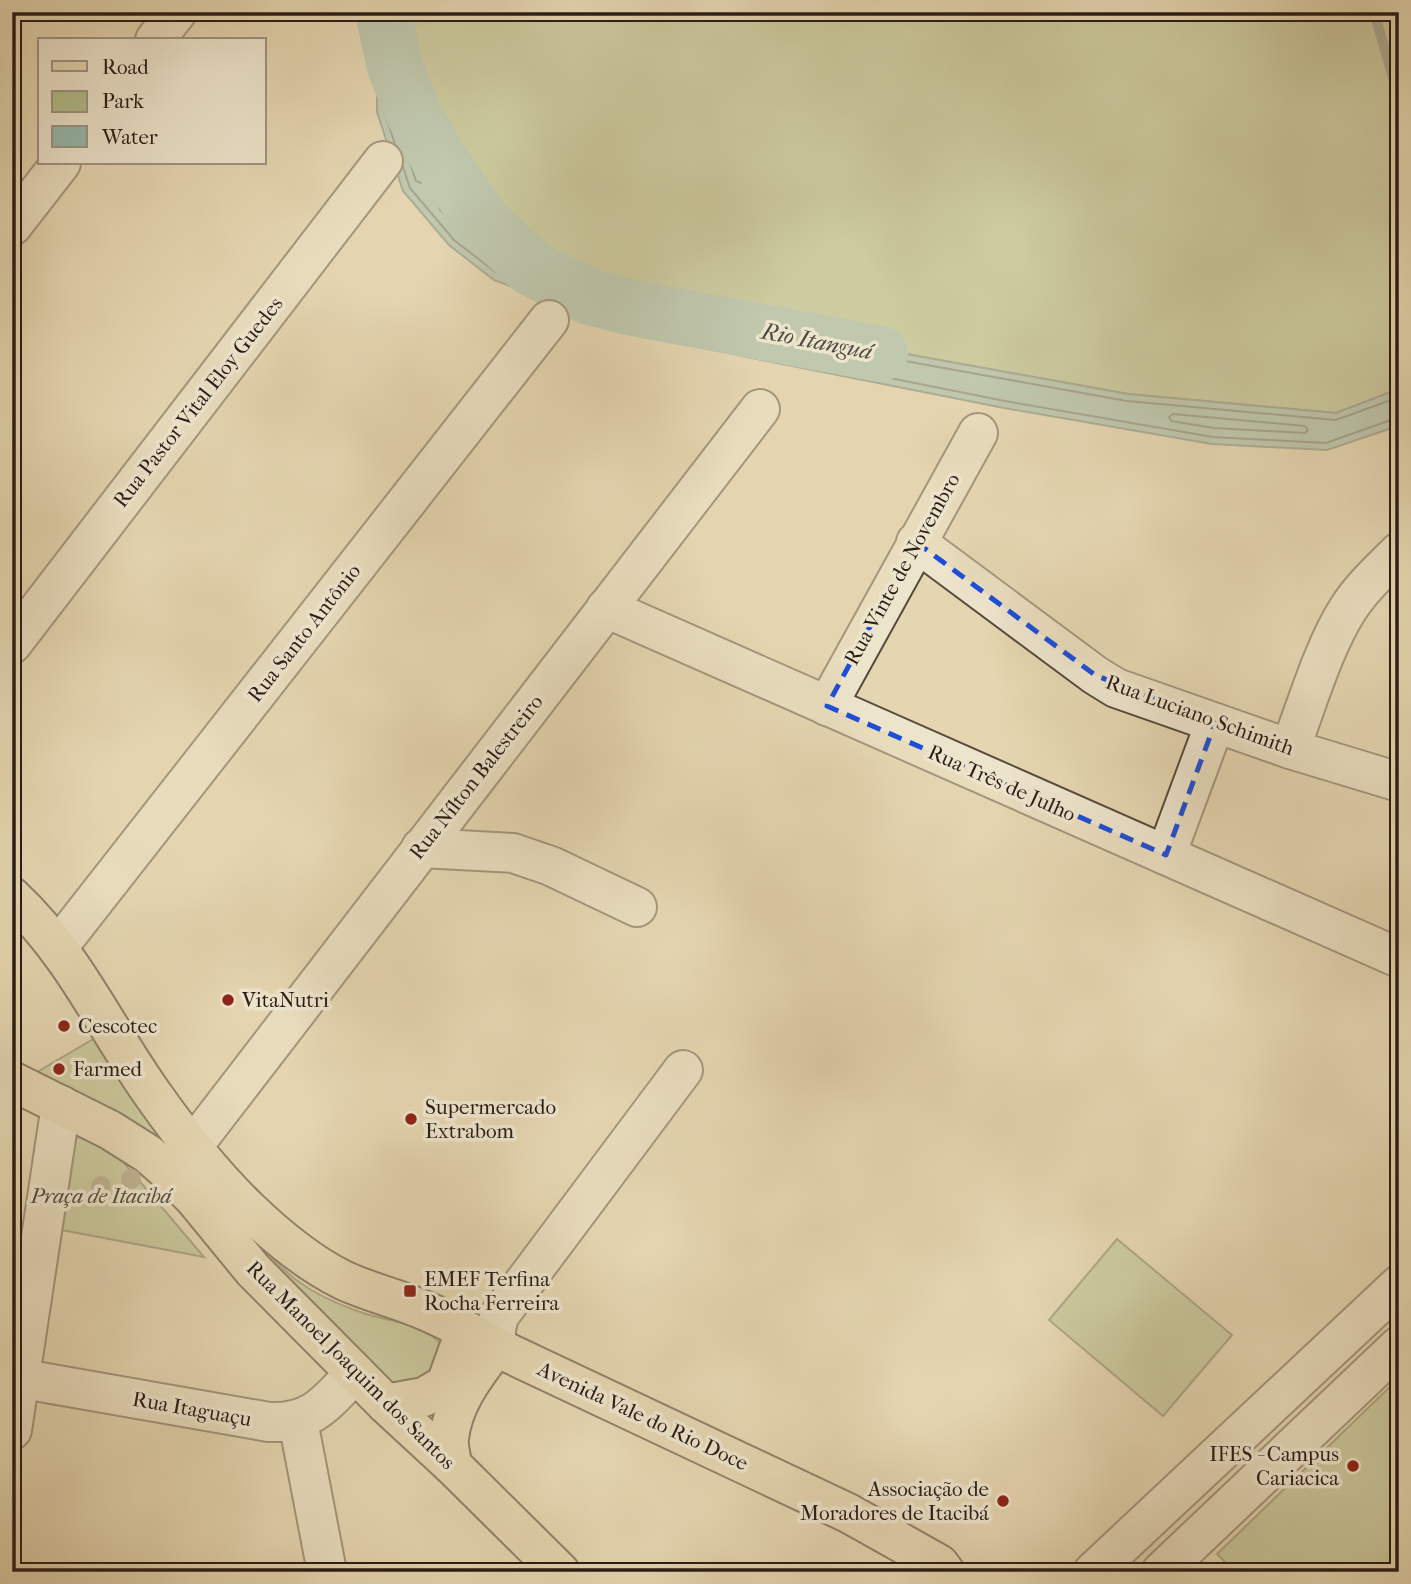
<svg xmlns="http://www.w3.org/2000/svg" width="1411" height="1584" font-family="'IM FELL French Canon',serif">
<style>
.green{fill:#b2be8c;stroke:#6e6d52;stroke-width:2}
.water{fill:#95b9ac;stroke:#6a7a70;stroke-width:2}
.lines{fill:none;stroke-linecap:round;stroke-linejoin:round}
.shore{stroke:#606a62;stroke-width:2}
.stream{stroke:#6a7a70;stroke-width:10}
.river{stroke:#95b9ac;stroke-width:56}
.minor-casing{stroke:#584a3d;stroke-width:42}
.major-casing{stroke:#2a1c17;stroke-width:42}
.minor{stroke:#ede4cc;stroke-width:38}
.major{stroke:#e4d6b0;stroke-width:38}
.tree{fill:#948b6f}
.marked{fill:none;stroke:#1d4ed8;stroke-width:5;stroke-dasharray:14 9;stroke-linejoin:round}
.poi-dot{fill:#8f2418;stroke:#ede4cc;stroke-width:2.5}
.labels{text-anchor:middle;stroke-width:7;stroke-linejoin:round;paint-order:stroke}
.street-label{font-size:21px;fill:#2a1c17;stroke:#ede4cc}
.poi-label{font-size:21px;fill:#2a1c17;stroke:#ede4cc;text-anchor:start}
.park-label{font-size:21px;font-style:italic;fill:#534d3a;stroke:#ede4cc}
.water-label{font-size:23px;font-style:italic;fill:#4a4b44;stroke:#ede4cc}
</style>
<rect width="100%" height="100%" fill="#e4d6b0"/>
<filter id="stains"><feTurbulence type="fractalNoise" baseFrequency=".00286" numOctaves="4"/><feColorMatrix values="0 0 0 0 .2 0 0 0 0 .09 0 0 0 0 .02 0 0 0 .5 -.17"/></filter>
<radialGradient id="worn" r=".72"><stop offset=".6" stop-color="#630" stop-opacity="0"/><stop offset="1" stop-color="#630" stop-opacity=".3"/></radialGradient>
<g class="green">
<path d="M 410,12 L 1399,12 L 1399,389 L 1336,413 L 1128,394 L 906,354 L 755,333 L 596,300 L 487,241 L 446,206 L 420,95 Z"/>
<path d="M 100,1035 C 151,1105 198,1180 258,1243 C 273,1258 287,1275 305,1286 C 323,1298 343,1306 363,1313 C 390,1322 421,1322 441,1344 L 441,1374 L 397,1386 L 389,1381 L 34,1074 Z"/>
<path d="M 84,1133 L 103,1138 L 204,1257 L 56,1229 L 72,1141 Z"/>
<path d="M 1117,1239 L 1232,1335 L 1163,1416 L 1049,1320 Z"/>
<path d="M 1399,1378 L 1399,1572 L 1235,1572 L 1217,1554 Z"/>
</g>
<path class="water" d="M 377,12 L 410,12 L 420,95 L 446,206 L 487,241 L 596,300 L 755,333 L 906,354 L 1128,394 L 1336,413 L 1399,389 L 1399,423 L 1389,429 L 1327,450 L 1212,444 L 1004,408 L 742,356 L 571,309 L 494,280 L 449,245 L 403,191 L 377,112 Z"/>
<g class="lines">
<g class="shore">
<path d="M 383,12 L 384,111 L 395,144"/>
<path d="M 396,53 L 400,55 L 405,98 L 423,179 L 421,183 L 416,181 L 393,110 L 393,56 Z"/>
<path d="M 403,167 L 410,188 L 454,240 L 498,274 L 566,299 L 570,298 L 569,293 L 483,247 L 440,210 L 413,96 L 404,12"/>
<path d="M 1399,397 L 1336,420 L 1127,401 L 905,361 L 754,340 L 688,326 L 684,329 L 687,333 L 744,349 L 1005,401 L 1213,437 L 1326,443 L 1399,417"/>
<path d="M 1173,414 L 1305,426 L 1308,430 L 1305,433 L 1214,428 L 1171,421 L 1169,417 Z"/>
</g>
<path class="stream" d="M 1374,12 L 1399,98"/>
<path class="river" d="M 383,12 L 395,67 L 414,114 L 438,157 L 482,221 L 531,268 L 590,297 L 633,308 L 880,354"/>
<defs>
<g id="minor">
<path d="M 155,40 L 177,12"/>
<path d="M 12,226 L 61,163"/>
<path d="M 916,542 L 1095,675 L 1116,688 L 1290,749 L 1399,782"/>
<path d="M 606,608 L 1399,958"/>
<path d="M 12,644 L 383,161"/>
<path d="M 827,706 L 978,433"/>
<path d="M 1290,749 C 1307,705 1323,648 1348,609 C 1362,587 1381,570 1399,552"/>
<path d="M 421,848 L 513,853 L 551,866 L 637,907"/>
<path d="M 1166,855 L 1215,723"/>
<path d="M 58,947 L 549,320"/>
<path d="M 193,1146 L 760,409"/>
<path d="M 496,1347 L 496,1329 L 499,1316 L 683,1070"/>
<path d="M 12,1377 L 269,1422 C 313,1424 327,1402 355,1373"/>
<path d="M 298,1421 L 327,1572"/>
<path d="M 12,1430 L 61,1105"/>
<path d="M 1093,1572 L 1399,1285"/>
<path d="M 1161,1572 L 1399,1346"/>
</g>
<g id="major">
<path d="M 12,897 C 76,957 106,1030 156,1099 C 183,1137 214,1176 248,1209 C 275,1235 307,1262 341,1279 C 363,1290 388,1296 411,1305 C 441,1316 468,1331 496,1347 L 848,1513 L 939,1564 L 945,1572"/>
<path d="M 12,1081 L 110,1130 L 148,1154 L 164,1168 L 194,1198 L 253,1270 L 386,1404 L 452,1465 L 560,1572"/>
<path d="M 386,1404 L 424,1397 L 446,1384 L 459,1348"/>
<path d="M 452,1465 C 451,1456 448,1446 449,1438 C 453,1402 476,1374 496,1347"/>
</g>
</defs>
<use href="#minor" class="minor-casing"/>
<use href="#major" class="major-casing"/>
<use href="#minor" class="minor"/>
<use href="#major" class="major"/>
</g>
<g class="tree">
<circle cx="131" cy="1179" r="10"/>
<circle cx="101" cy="1186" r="10"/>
</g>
<path d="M0 0H1411V1584H0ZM 916,542 L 1095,675 L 1215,723 L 1166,855 L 827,706 Z" fill="#e4d6b0" fill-opacity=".55" fill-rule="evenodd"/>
<path class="marked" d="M 916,542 L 1095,675 L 1215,723 L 1166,855 L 827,706 Z"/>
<g class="poi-dot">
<circle cx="228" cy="1000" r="7"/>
<circle cx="64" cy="1026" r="7"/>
<circle cx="59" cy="1069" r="7"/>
<circle cx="411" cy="1119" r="7"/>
<rect x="403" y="1284" width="14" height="14" rx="3.5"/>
<circle cx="1353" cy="1466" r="7"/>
<circle cx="1003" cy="1501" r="7"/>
</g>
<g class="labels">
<g class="street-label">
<text transform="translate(198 402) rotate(-52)" y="7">Rua Pastor Vital Eloy Guedes</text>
<text transform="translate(902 569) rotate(-61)" y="7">Rua Vinte de Novembro</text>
<text transform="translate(304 633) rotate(-52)" y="7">Rua Santo Antônio</text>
<text transform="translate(1200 715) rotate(20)" y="7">Rua Luciano Schimith</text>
<text transform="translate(476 777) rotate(-52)" y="7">Rua Nílton Balestreiro</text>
<text transform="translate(1002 783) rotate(24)" y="7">Rua Três de Julho</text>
<text transform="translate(351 1365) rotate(45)" y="7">Rua Manoel Joaquim dos Santos</text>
<text transform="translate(192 1409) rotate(10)" y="7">Rua Itaguaçu</text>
<text transform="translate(643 1416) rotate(25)" y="7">Avenida Vale do Rio Doce</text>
</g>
<g class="poi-label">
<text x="242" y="1007">VitaNutri</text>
<text x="78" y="1033">Cescotec</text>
<text x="73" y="1076">Farmed</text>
<text x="425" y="1114">Supermercado<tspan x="425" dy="24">Extrabom</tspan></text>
<text x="424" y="1286">EMEF Terfina<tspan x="424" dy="24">Rocha Ferreira</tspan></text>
<text x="1339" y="1461" text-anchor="end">IFES - Campus<tspan x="1339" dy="24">Cariacica</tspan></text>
<text x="989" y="1496" text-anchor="end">Associação de<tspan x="989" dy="24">Moradores de Itacibá</tspan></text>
</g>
<g class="park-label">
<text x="101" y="1203">Praça de Itacibá</text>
</g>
<g class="water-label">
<text transform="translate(817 341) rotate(11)" y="8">Rio Itanguá</text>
</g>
</g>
<rect width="1411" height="1584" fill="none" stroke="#e4d6b0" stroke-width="42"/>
<rect x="14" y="14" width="1383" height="1556" fill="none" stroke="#2a1c17" stroke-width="3.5"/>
<rect x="21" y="21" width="1369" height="1542" fill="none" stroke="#2a1c17" stroke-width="2"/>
<rect x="38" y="38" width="228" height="126" fill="#ede4cc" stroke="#9f9484" stroke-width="2"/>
<rect x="52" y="61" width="35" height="10" fill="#e4d6b0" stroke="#9f9484" stroke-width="2"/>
<text x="102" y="74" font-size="21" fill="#2a1c17">Road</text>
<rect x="52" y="91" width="35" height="21" fill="#b2be8c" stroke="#9f9484" stroke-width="2"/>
<text x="102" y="108" font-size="21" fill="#2a1c17">Park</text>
<rect x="52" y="126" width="35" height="21" fill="#95b9ac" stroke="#9f9484" stroke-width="2"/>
<text x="102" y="144" font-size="21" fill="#2a1c17">Water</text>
<rect width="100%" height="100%" filter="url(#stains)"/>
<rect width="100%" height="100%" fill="url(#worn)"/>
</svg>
